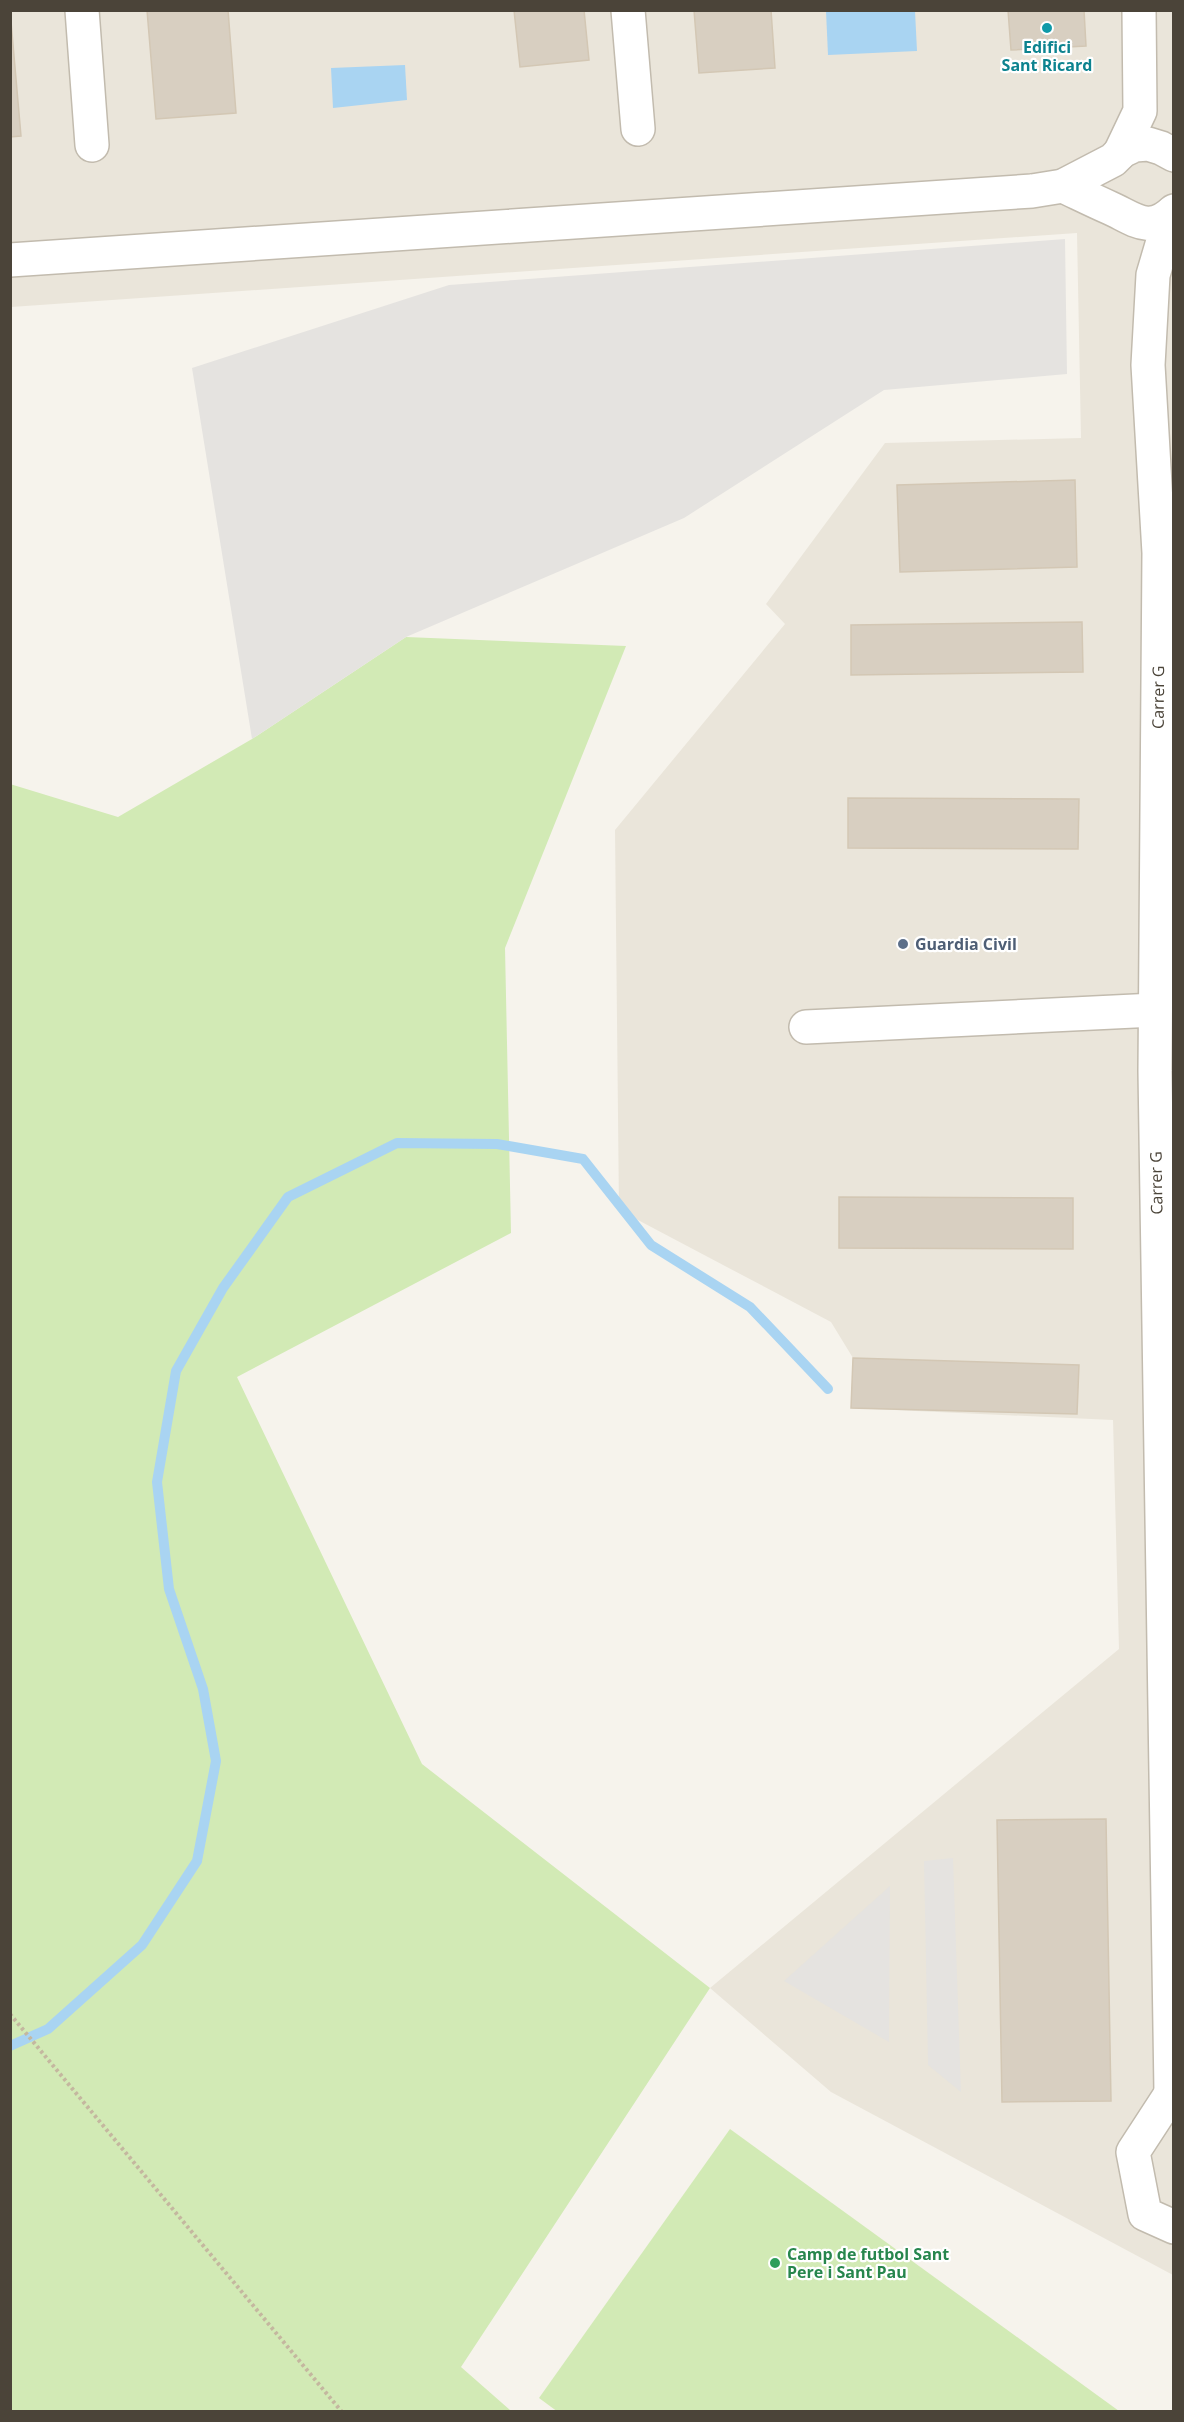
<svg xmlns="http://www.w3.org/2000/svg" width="1184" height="2422" viewBox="0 0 1184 2422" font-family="'Open Sans',sans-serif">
  <rect width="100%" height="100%" fill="#f6f3ec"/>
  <!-- residential -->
  <path fill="#eae5da" d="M11,11H1173V2275L831,2092L710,1988L1119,1649L1113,1420L851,1408L853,1358L831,1322L619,1210L615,830L785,624L766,604L885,443L1081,438L1077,233L11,307Z"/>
  <!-- green -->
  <g fill="#d2eab5">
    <path d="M406,637L626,646L505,948L511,1233L237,1377L422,1764L710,1988L461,2367L511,2411H11L10,784L118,817L252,739Z"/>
    <path d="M730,2129L1119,2411L558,2412L539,2398Z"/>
  </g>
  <!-- parking -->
  <g fill="#e5e3e0">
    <path d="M1065,239L1067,374L884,390L684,518L406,637L252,739L192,368L449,285Z"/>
    <path d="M953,1858L961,2092L928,2065L924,1861Z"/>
    <path d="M890,1886L889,2042L784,1981Z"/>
  </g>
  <!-- water -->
  <g fill="#a9d4f2">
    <path d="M826,11H915L917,51L828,55Z"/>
    <path d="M405,65L407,100L333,108L331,68Z"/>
  </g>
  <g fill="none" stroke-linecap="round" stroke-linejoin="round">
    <!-- stream -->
    <path stroke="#a9d4f2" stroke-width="10" d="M10,2046L48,2029L142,1945L197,1861L216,1761L203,1689L169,1589L157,1482L176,1371L223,1288L288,1197L397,1143L497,1144L583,1159L651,1245L750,1307L828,1389"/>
  </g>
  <!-- building -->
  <g fill="#d8cfc1" stroke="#d3c7b4" stroke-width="1.5">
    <path d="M10,10L21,136L10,137Z"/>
    <path d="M147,10H228L236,113L156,119Z"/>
    <path d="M514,10H584L589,60L520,67Z"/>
    <path d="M694,10H771L775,68L699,73Z"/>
    <path d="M1008,10H1084L1086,46L1011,50Z"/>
    <path d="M1075,480L1077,567L900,572L897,485Z"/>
    <path d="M1082,622L1083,672L851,675V625Z"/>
    <path d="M848,798L1079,799L1078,849L848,848Z"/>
    <path d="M839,1197L1073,1198V1249L839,1248Z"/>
    <path d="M853,1358L1079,1365L1077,1414L851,1408Z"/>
    <path d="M1106,1819L1111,2101L1002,2102L997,1820Z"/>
  </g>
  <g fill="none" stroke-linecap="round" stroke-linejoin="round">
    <defs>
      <g id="minor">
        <path d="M82,10L92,145"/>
        <path d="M628,10L638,129"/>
        <path d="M1120,153L1140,111L1139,10"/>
        <path d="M1063,186C1078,193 1094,201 1110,208C1133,218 1149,235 1174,211"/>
        <path d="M10,260L1032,191L1063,186L1113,160L1122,151L1135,145L1148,144L1161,148L1174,155"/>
        <path d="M806,1027L1155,1010"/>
        <path d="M1174,2089L1133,2152L1145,2214L1174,2227"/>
        <path id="s1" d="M1171,2092L1155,1071L1159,553L1148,365L1153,275L1171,214"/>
      </g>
    </defs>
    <!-- minor casing -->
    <use href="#minor" stroke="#c2bbae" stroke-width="36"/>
    <!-- path -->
    <path stroke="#c4b79f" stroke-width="4" stroke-dasharray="3 3" stroke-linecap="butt" d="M10,2014L342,2412"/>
    <!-- minor -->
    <use href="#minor" stroke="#fff" stroke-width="33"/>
  </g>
  <!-- markers -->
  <circle fill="#0f9aa8" stroke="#fff" stroke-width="2" cx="1047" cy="28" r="6"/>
  <circle fill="#5c6f8a" stroke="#fff" stroke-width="2" cx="903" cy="944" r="6"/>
  <circle fill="#2e9e5b" stroke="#fff" stroke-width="2" cx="775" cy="2263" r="6"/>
  <g text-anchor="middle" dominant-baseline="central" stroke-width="4.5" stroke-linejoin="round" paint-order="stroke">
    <!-- culture labels -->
    <g font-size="16" font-weight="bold" fill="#0d838f" stroke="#fff">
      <text x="1047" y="47">Edifici<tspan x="1047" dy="18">Sant Ricard</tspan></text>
    </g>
    <!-- street labels -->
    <g font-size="16" fill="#4b4439" stroke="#fff">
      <text stroke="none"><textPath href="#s1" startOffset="1395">Carrer G</textPath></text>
      <text transform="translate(1156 1183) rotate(-91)">Carrer G</text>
    </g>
    <!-- service labels -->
    <g font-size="16" font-weight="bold" fill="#4e5e75" stroke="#fff" text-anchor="start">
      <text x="915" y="944">Guardia Civil</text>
    </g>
    <!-- leisure labels -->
    <g font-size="16" font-weight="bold" fill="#27864d" stroke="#fff" text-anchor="start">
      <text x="787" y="2254">Camp de futbol Sant<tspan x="787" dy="18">Pere i Sant Pau</tspan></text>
    </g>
  </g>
  <!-- border -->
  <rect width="1184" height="2422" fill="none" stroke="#4b4439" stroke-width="24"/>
</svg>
